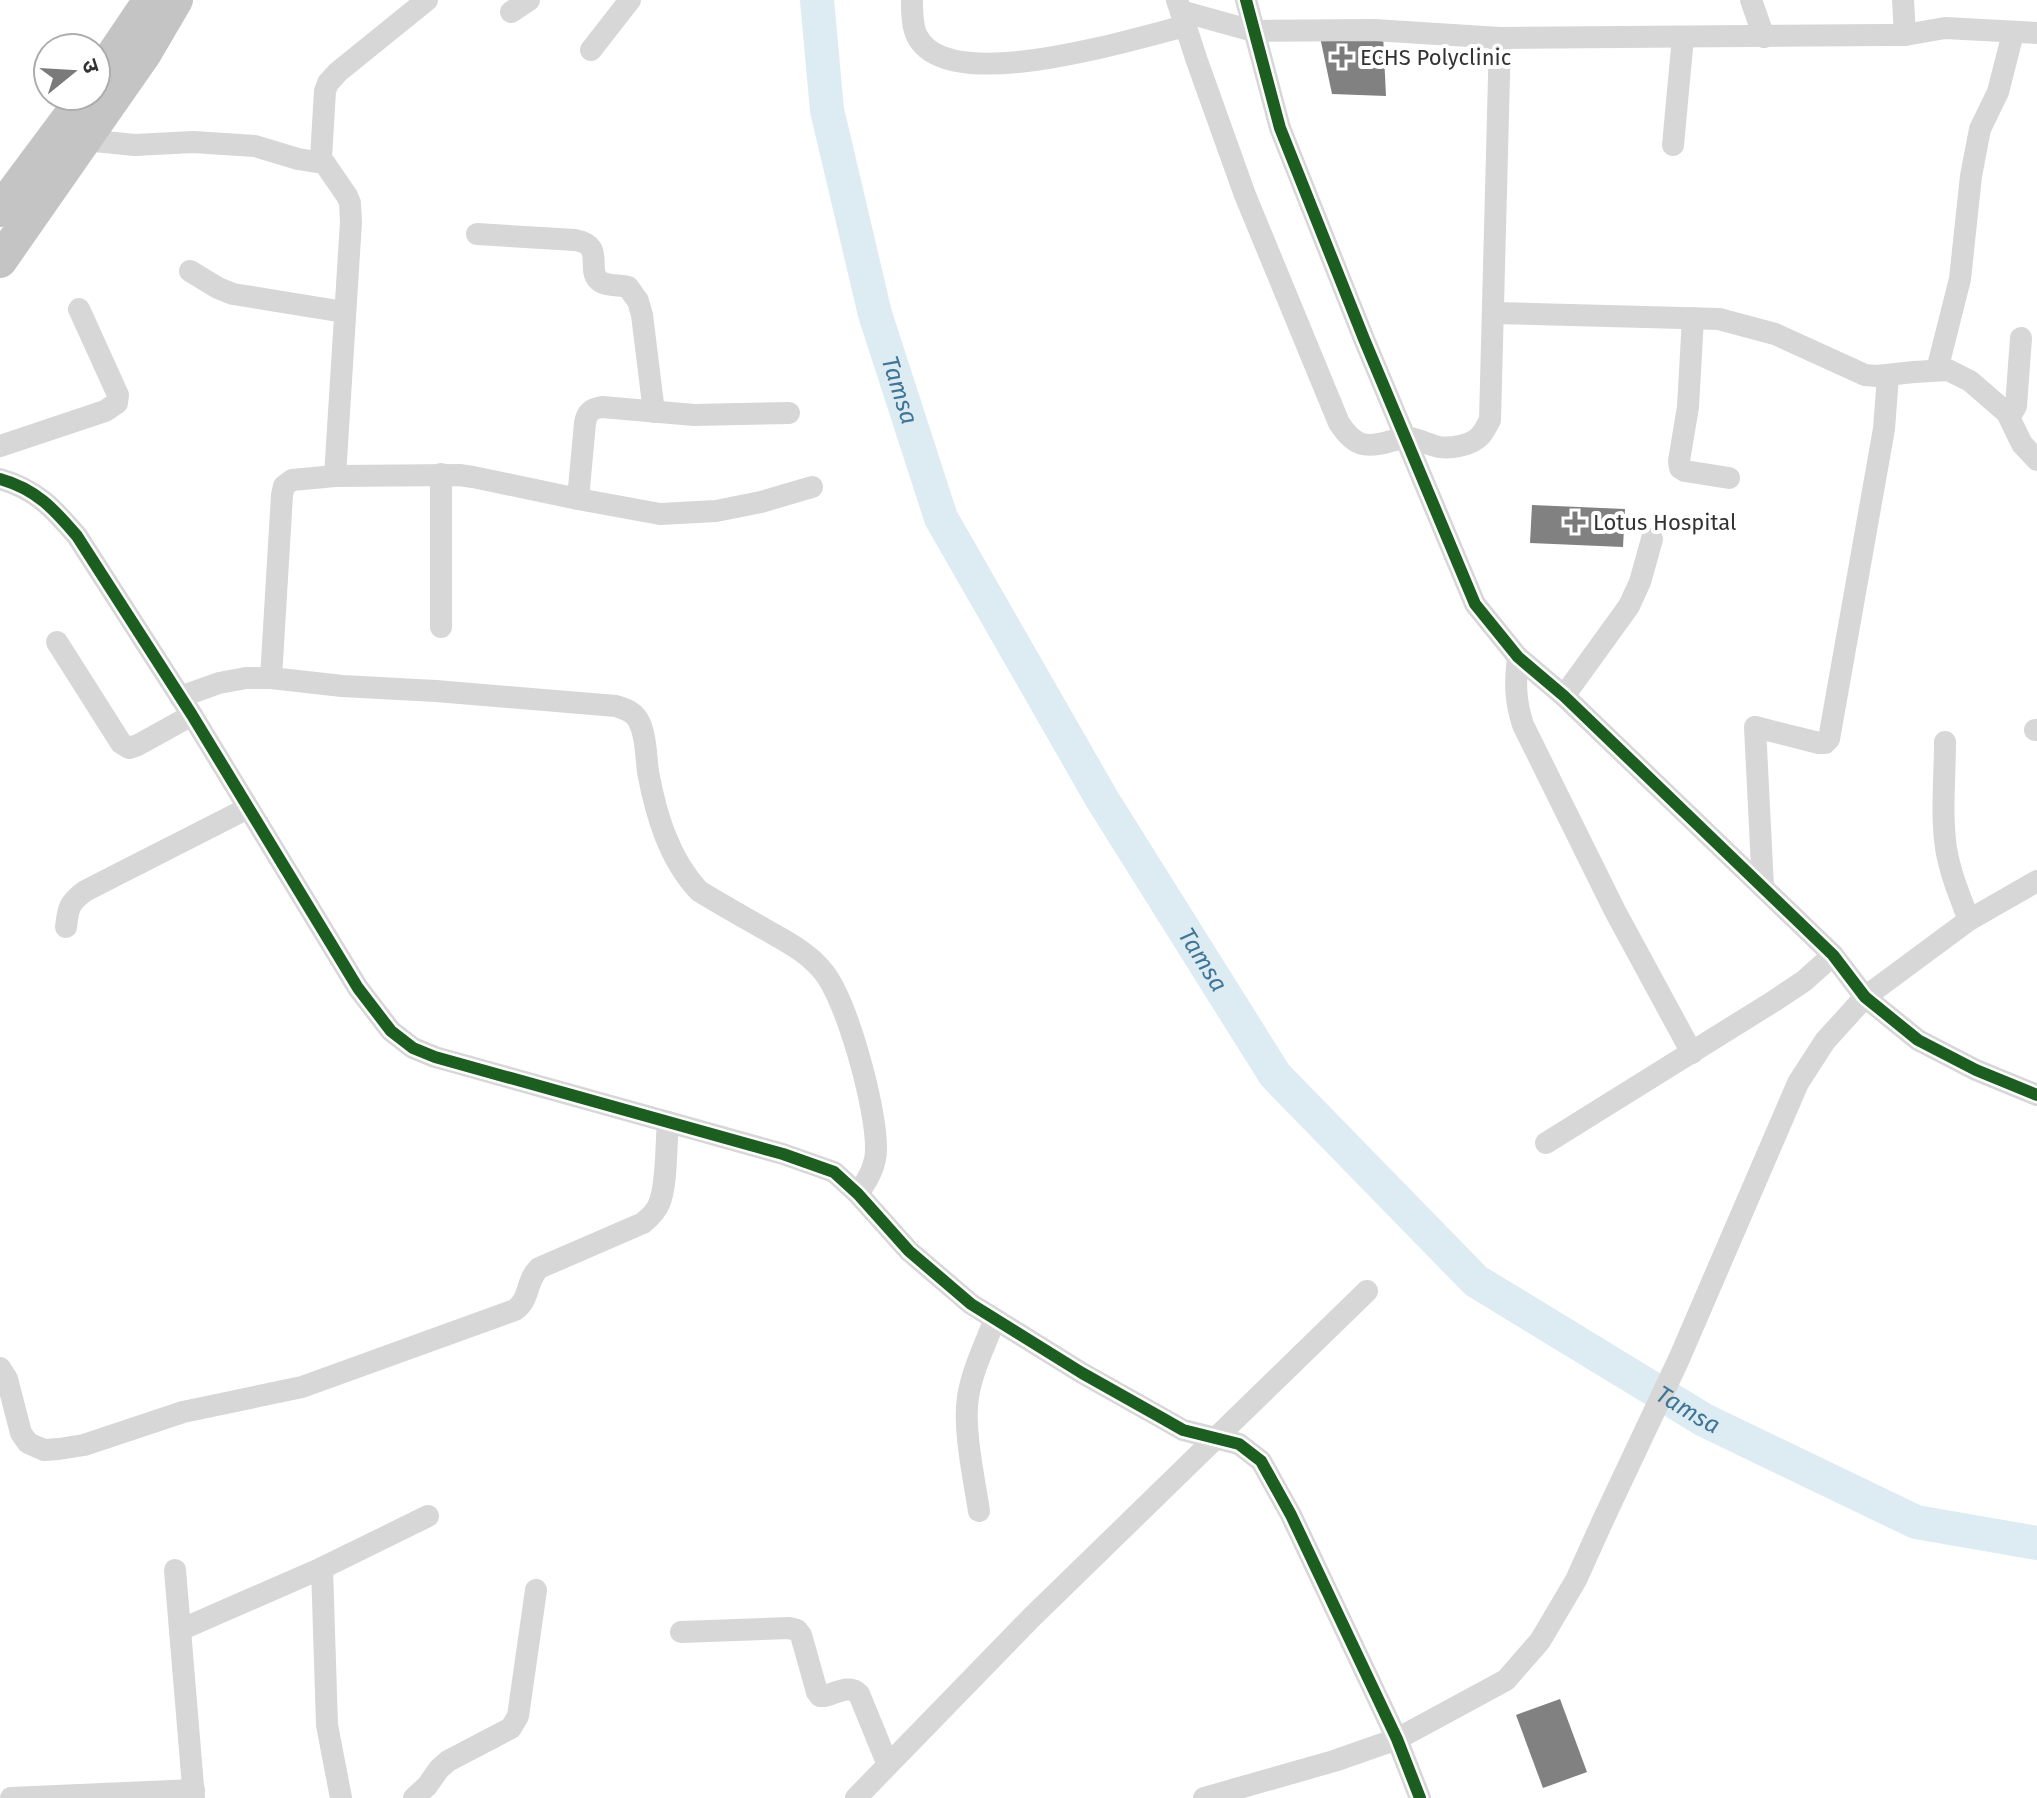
<svg xmlns="http://www.w3.org/2000/svg" width="2037" height="1798" viewBox="0 0 2037 1798" font-family="'Fira Sans','Noto Sans Devanagari',sans-serif">
  <rect width="100%" height="100%" fill="#fff"/>
  <g fill="none" stroke-linecap="round" stroke-linejoin="round">
    <!-- river -->
    <path stroke="#ddebf3" stroke-width="34" id="s1" d="M817,0L827,110L875,314L941,518L1102,799L1275,1075L1476,1281L1704,1420L1916,1522L2037,1543"/>
  </g>
  <!-- building -->
  <g fill="#818181">
    <path d="M1383,34L1386,96L1332,94L1320,37Z"/>
    <path d="M1532,505L1625,509L1623,547L1530,543Z"/>
    <path d="M1560,1699L1587,1772L1543,1788L1516,1715Z"/>
  </g>
  <g fill="none" stroke-linecap="round" stroke-linejoin="round">
    <!-- minor -->
    <g stroke="#d7d7d7" stroke-width="22">
      <path d="M912,0C912,11 912,26 917,36C948,98 1134,38 1186,26"/>
      <path d="M1177,0L1197,61L1245,195L1339,423C1354,446 1365,449 1391,441C1397,440 1403,437 1409,438C1419,439 1429,445 1439,447C1451,449 1472,445 1480,436C1484,432 1487,425 1490,420L1500,38"/>
      <path d="M1246,0L1280,128L1364,339L1475,604L1518,657L1564,696L1833,955L1865,997L1918,1040L1976,1070L2037,1095"/>
      <path d="M1751,0L1764,37"/>
      <path d="M1903,0L1905,35"/>
      <path d="M1181,11L1253,31L1374,30L1500,38L1886,35H1905L1945,28L2037,33"/>
      <path d="M511,12L529,0"/>
      <path d="M591,50L630,0"/>
      <path d="M84,140L135,145L193,142L255,146L298,159L323,163"/>
      <path d="M1673,145L1683,37"/>
      <path d="M477,234L575,240C607,245 584,272 601,282C608,286 620,285 628,287L638,301L642,315L654,412"/>
      <path d="M190,271L218,288L233,294L344,312"/>
      <path d="M1494,313L1719,319L1775,334L1865,375L1877,376L1914,372L1948,370L1970,381L2007,413L2013,411L2016,406L2021,338"/>
      <path d="M1693,318L1688,407L1679,461L1680,468L1685,471L1729,478"/>
      <path d="M1937,370L1960,279L1971,176L1980,129L1998,92L2013,33"/>
      <path d="M2007,413L2022,444L2037,460"/>
      <path d="M0,446L105,411L117,403L118,395L79,309"/>
      <path d="M441,474V627"/>
      <path d="M335,476L351,222L350,203L347,196L321,158L325,91L328,83L338,72L427,0"/>
      <path d="M0,479C36,489 54,509 77,536L192,715L358,988L391,1031L413,1048L435,1057L783,1154L834,1172L858,1194L909,1251L971,1304L1082,1373L1162,1418L1183,1430L1239,1444L1261,1461L1291,1515L1397,1739L1420,1798"/>
      <path d="M578,499L585,423C587,412 591,409 602,407L694,415L789,413"/>
      <path d="M57,642L121,743L129,748L138,745L192,715"/>
      <path d="M1518,657C1515,683 1515,700 1523,725L1615,911L1692,1053"/>
      <path d="M271,678L282,495L284,486L292,480L335,476L459,475L473,477L578,499L660,514L716,511L761,502L812,487"/>
      <path d="M1564,696L1629,606L1640,582L1652,539"/>
      <path d="M180,697L219,683L246,678H271L342,686L436,691L616,706C624,709 631,710 637,718C646,732 646,756 648,772C656,815 669,859 699,891C722,905 745,918 768,931C787,942 807,952 822,970C847,998 877,1111 876,1149C876,1167 867,1180 858,1194"/>
      <path d="M2035,730H2037"/>
      <path d="M1945,742C1945,777 1941,814 1946,848C1950,873 1960,897 1969,920"/>
      <path d="M1763,887L1755,727L1819,743H1825L1829,739L1884,429L1888,376"/>
      <path d="M66,927C68,908 69,903 85,891L248,808"/>
      <path d="M1546,1143L1774,1001L1804,981L1833,955"/>
      <path d="M0,1368L7,1379L21,1433L28,1443L44,1450L59,1449L84,1445L183,1412L302,1387L515,1310C531,1298 525,1282 539,1268L643,1223C649,1218 656,1212 659,1204C667,1187 666,1143 668,1122"/>
      <path d="M979,1511C974,1478 963,1429 968,1397C972,1371 985,1345 995,1319"/>
      <path d="M322,1568L428,1516"/>
      <path d="M175,1570L194,1798"/>
      <path d="M180,1630L322,1568L327,1725L341,1798"/>
      <path d="M681,1632L789,1628L797,1630L801,1635L817,1692L820,1696H825C836,1693 850,1684 859,1694L888,1765"/>
      <path d="M11,1798L194,1790"/>
      <path d="M414,1798L427,1786L439,1769L448,1761L511,1728L518,1716L536,1590"/>
      <path d="M856,1798L1032,1617L1367,1291"/>
      <path d="M1204,1798L1334,1761L1397,1739L1506,1680L1540,1641L1576,1580L1604,1518L1679,1359L1798,1083L1825,1041L1865,997L1969,920L2037,881"/>
    </g>
    <!-- highway -->
    <g stroke="#c4c4c4" stroke-width="34">
      <path d="M96,80L150,0"/>
      <path d="M0,210L85,96"/>
      <path d="M0,261L145,53L176,0"/>
    </g>
    <defs>
      <g id="cycleway">
        <path d="M1246,0L1280,128L1364,339L1475,604L1518,657L1564,696L1833,955L1865,997L1918,1040L1976,1070L2037,1095"/>
        <path d="M0,479C36,489 54,509 77,536L192,715L358,988L391,1031L413,1048L435,1057L783,1154L834,1172L858,1194L909,1251L971,1304L1082,1373L1162,1418L1183,1430L1239,1444L1261,1461L1291,1515L1397,1739L1420,1798"/>
      </g>
    </defs>
    <!-- cycleway casing -->
    <use href="#cycleway" stroke="#fff" stroke-width="17"/>
    <!-- cycleway -->
    <use href="#cycleway" stroke="#1b5e20" stroke-width="12"/>
  </g>
  <!-- markers -->
  <g fill="#7a7a7a" stroke="#fff" stroke-width="3">
    <path d="M1338 45h8v8h8v8h-8v8h-8v-8h-8v-8h8z"/>
    <path d="M1571 510h8v8h8v8h-8v8h-8v-8h-8v-8h8z"/>
  </g>
  <g text-anchor="middle" dominant-baseline="central" stroke-width="8" stroke-linejoin="round" paint-order="stroke">
    <!-- poi labels -->
    <g font-size="22" fill="#333" stroke="#fff" text-anchor="start">
      <text x="1360" y="57">ECHS Polyclinic</text>
      <text x="1593" y="522">Lotus Hospital</text>
    </g>
    <!-- water labels -->
    <g font-size="24" font-style="italic" fill="#3f7597" stroke="#fff">
      <text stroke="none"><textPath href="#s1" startOffset="400">Tamsa</textPath></text>
      <text stroke="none"><textPath href="#s1" startOffset="1048">Tamsa</textPath></text>
      <text stroke="none"><textPath href="#s1" startOffset="1720">Tamsa</textPath></text>
    </g>
  </g>
  <!-- north arrow -->
  <g transform="translate(72 72) rotate(72)"><circle r="38" fill="#ffffff" stroke="#adadad" stroke-width="2"/>
  <path d="M0-6L14 30L0 20L-14 30Z" fill="#7a7a7a"/>
  <text y="-12" font-size="22" font-weight="bold" text-anchor="middle" fill="#333333">उ</text>
  </g>
</svg>
